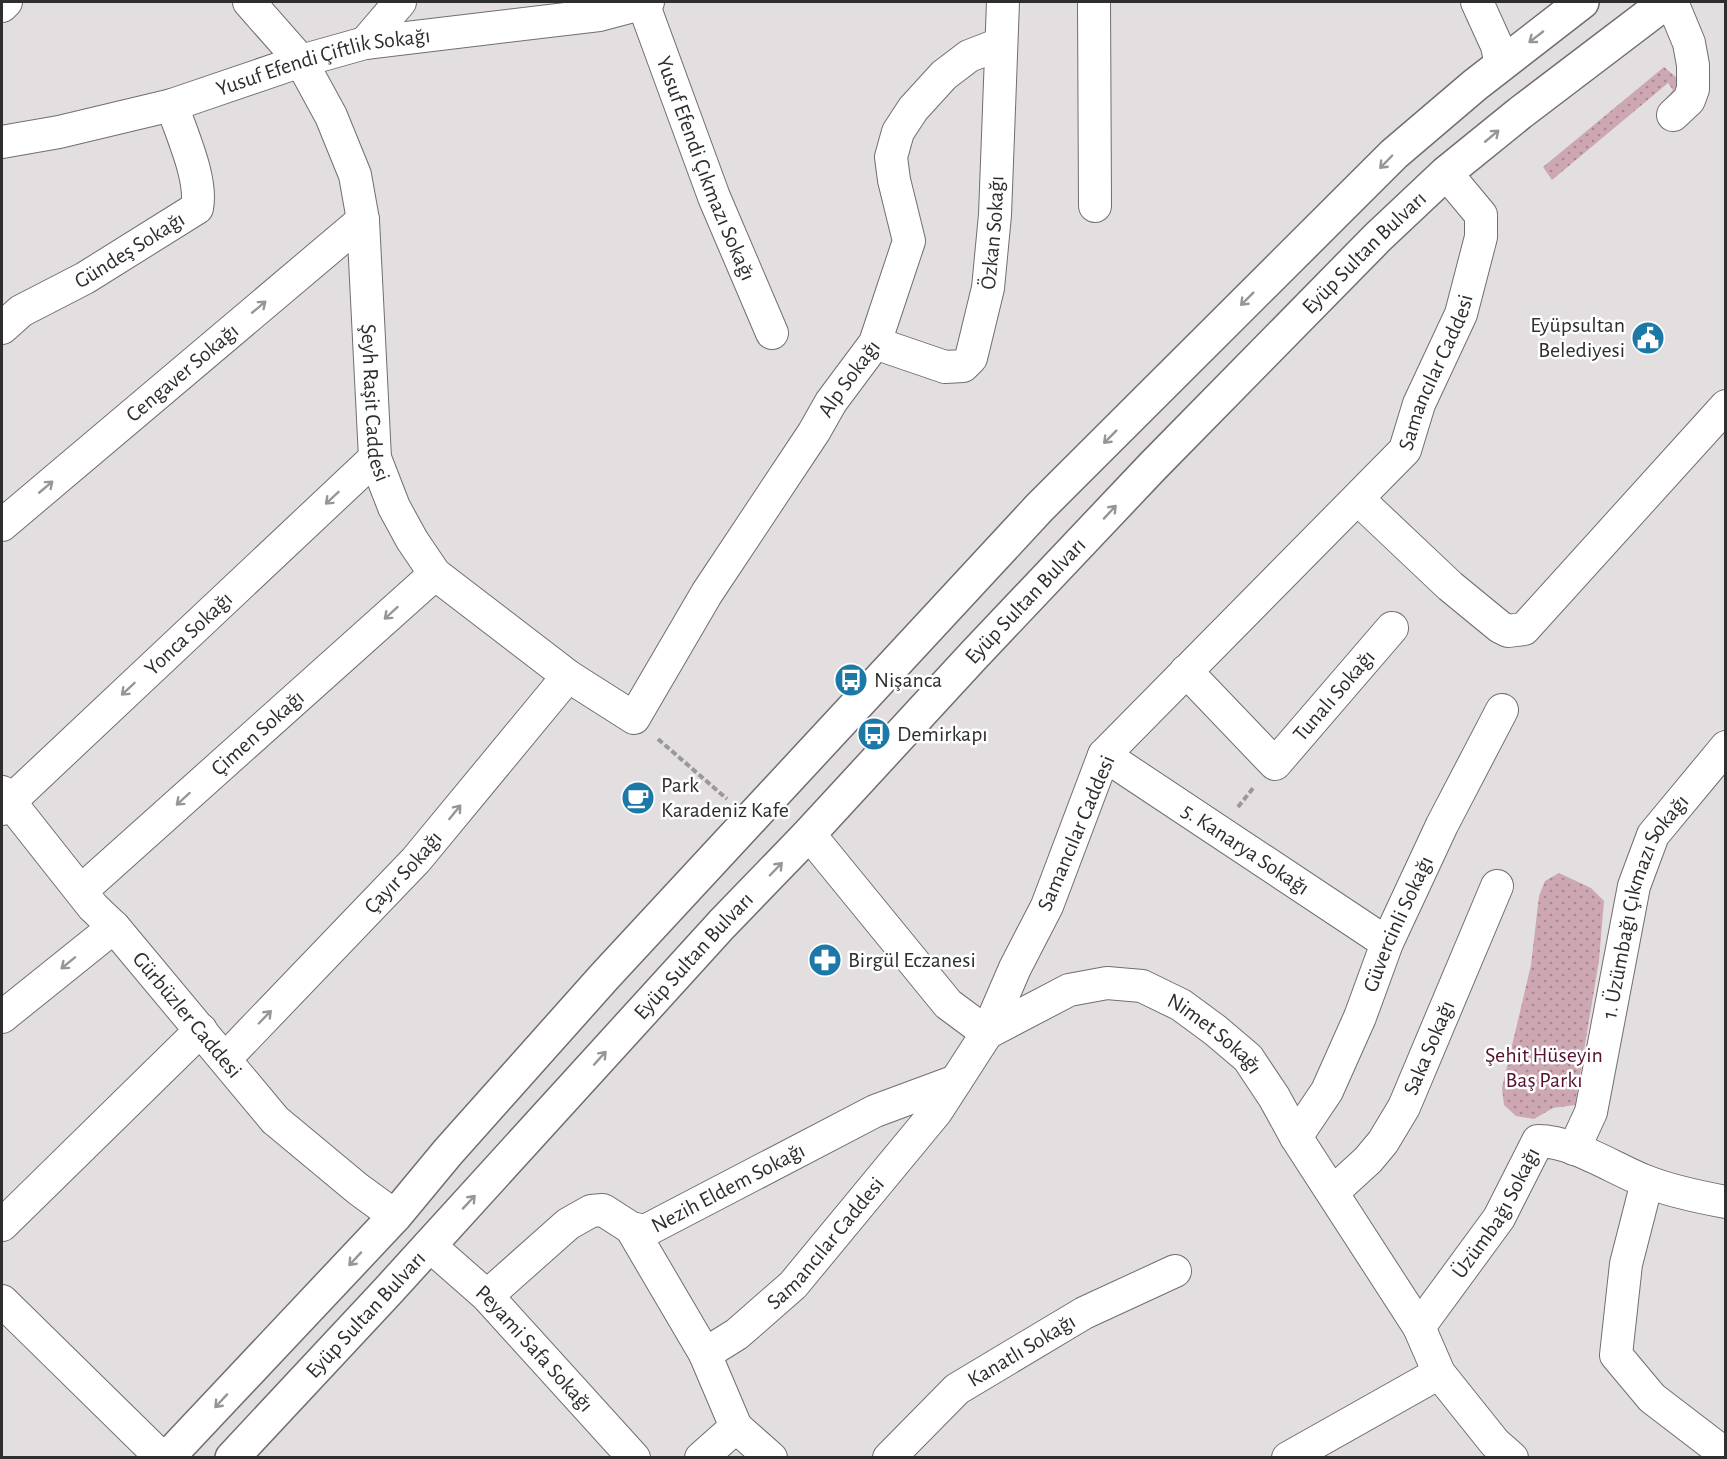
<svg xmlns="http://www.w3.org/2000/svg" width="1727" height="1459" viewBox="0 0 1727 1459" font-family="'Alegreya Sans',sans-serif">
  <defs>
    <pattern id="grass-dots" width="8" height="8" patternUnits="userSpaceOnUse" patternTransform="scale(1.5)"><rect width="8" height="8" fill="#cda7b2"/><path d="M2 2h.1M6 6h.1" fill="none" stroke="#a78891" stroke-width="1.8" stroke-linecap="round"/></pattern>
  </defs>
  <rect width="100%" height="100%" fill="#e3dee0"/>
  <!-- grass -->
  <g fill="url(#grass-dots)">
    <path d="M1664,67L1683,83L1665,111L1658,108L1673,90L1668,83L1552,180L1543,167Z"/>
    <path d="M1559,873L1591,888L1604,901L1599,960L1575,1105L1553,1108L1534,1119L1516,1116L1504,1105L1502,1088L1531,965L1539,896L1545,881Z"/>
  </g>
  <g fill="none" stroke-linecap="round" stroke-linejoin="round">
    <defs>
      <g id="minor">
        <path id="s1" d="M249,2L301,61L331,116L355,175L363,220L375,458L394,507L412,540L435,574L568,676L634,718L707,593L814,432L831,402L875,343L909,241L894,180L891,157L898,132L913,109L944,75L969,56L1000,44"/>
        <path d="M1094,2L1095,206"/>
        <path d="M1477,2L1497,46L1501,65"/>
        <path d="M1672,2L1689,43L1693,65V89L1689,100L1673,115"/>
        <path id="s2" d="M643,3L714,197L772,333"/>
        <path d="M2,6L6,2"/>
        <path d="M365,43L400,2"/>
        <path id="s3" d="M2,142L59,132L172,105L301,61L365,43L599,15L648,2"/>
        <path id="s4" d="M2,328L21,311L85,278L197,208C203,179 181,133 172,105"/>
        <path id="s5" d="M875,343L945,367L963,366L971,358L988,288L995,215L1003,2"/>
        <path d="M1358,499L1450,586L1500,627L1508,631L1524,629L1726,406"/>
        <path id="s6" d="M2,525L363,220"/>
        <path id="s7" d="M1186,671L1275,764L1392,628"/>
        <path id="s8" d="M1104,755L1387,943"/>
        <path id="s9" d="M2,792L93,907L114,927L275,1120L358,1189L395,1216"/>
        <path id="s10" d="M2,809L375,458"/>
        <path id="s11" d="M809,834L948,1004L987,1033L1069,990L1107,983L1142,986L1181,1005L1215,1030L1248,1058L1274,1097L1296,1137L1419,1327L1439,1373L1495,1443L1512,1458"/>
        <path id="s12" d="M81,891L435,574"/>
        <path d="M2,1017L114,927"/>
        <path id="s13" d="M225,1059L416,860L568,676"/>
        <path id="s14" d="M1296,1137L1327,1091L1360,1017L1387,943L1442,825L1502,710"/>
        <path id="s15" d="M1574,1149L1591,1112L1634,886L1653,835L1726,747"/>
        <path d="M1647,1182L1626,1264L1616,1355L1652,1398L1716,1447L1726,1451"/>
        <path id="s16" d="M1333,1192L1368,1160L1383,1142L1404,1107L1497,886"/>
        <path d="M2,1225L201,1030"/>
        <path d="M631,1228L705,1354"/>
        <path id="s17" d="M429,1245L487,1296L634,1458"/>
        <path id="s18" d="M487,1296L568,1224L591,1211L603,1210L631,1228L645,1231L875,1111L956,1081"/>
        <path d="M2,1301L162,1458"/>
        <path id="s19" d="M1419,1327L1499,1218L1538,1141C1573,1141 1612,1168 1645,1181C1670,1191 1699,1197 1726,1202"/>
        <path d="M736,1427L771,1458"/>
        <path id="s20" d="M701,1458L736,1427L705,1354L737,1334L793,1285L936,1112L987,1033L1015,968L1047,906L1104,755L1405,450L1419,404L1461,314L1481,237V215L1446,173"/>
        <path id="s21" d="M889,1458L957,1389L1084,1313L1175,1271"/>
        <path d="M1288,1458L1439,1373"/>
      </g>
      <g id="major">
        <path d="M167,1458L395,1216L448,1152L605,976L1040,507L1394,154L1475,85L1582,2"/>
        <path id="s22" d="M232,1458L387,1292L722,924L809,834L974,655L1153,466L1378,237L1446,173L1520,113L1666,2"/>
      </g>
    </defs>
    <!-- minor casing -->
    <use href="#minor" stroke="#716e6e" stroke-width="34"/>
    <!-- major casing -->
    <use href="#major" stroke="#716e6e" stroke-width="36"/>
    <!-- path -->
    <g stroke="#9b9899" stroke-width="4" stroke-dasharray="6 3" stroke-linecap="butt">
      <path d="M658,739L727,799"/>
      <path d="M1238,807L1254,787"/>
    </g>
    <!-- minor -->
    <use href="#minor" stroke="#fff" stroke-width="32"/>
    <!-- major -->
    <use href="#major" stroke="#fff" stroke-width="33"/>
  </g>
  <!-- one-way arrows -->
  <defs><path id="oneway-shaft" d="M-6 0H5M1.5-3L5.5 0L1.5 3" fill="none" stroke-width="1.6" stroke-linecap="round" stroke-linejoin="round" transform="scale(1.5)"/></defs>
  <g stroke="#979696">
    <use href="#oneway-shaft" transform="translate(1536 37) rotate(142)"/>
    <use href="#oneway-shaft" transform="translate(1492 136) rotate(-40)"/>
    <use href="#oneway-shaft" transform="translate(1386 162) rotate(134)"/>
    <use href="#oneway-shaft" transform="translate(1247 299) rotate(135)"/>
    <use href="#oneway-shaft" transform="translate(259 307) rotate(-40)"/>
    <use href="#oneway-shaft" transform="translate(1110 437) rotate(135)"/>
    <use href="#oneway-shaft" transform="translate(46 487) rotate(-40)"/>
    <use href="#oneway-shaft" transform="translate(332 498) rotate(137)"/>
    <use href="#oneway-shaft" transform="translate(1110 512) rotate(-47)"/>
    <use href="#oneway-shaft" transform="translate(391 613) rotate(138)"/>
    <use href="#oneway-shaft" transform="translate(128 689) rotate(137)"/>
    <use href="#oneway-shaft" transform="translate(183 799) rotate(138)"/>
    <use href="#oneway-shaft" transform="translate(455 812) rotate(-51)"/>
    <use href="#oneway-shaft" transform="translate(776 869) rotate(-46)"/>
    <use href="#oneway-shaft" transform="translate(68 963) rotate(141)"/>
    <use href="#oneway-shaft" transform="translate(265 1017) rotate(-46)"/>
    <use href="#oneway-shaft" transform="translate(600 1058) rotate(-48)"/>
    <use href="#oneway-shaft" transform="translate(469 1202) rotate(-47)"/>
    <use href="#oneway-shaft" transform="translate(355 1259) rotate(133)"/>
    <use href="#oneway-shaft" transform="translate(221 1401) rotate(133)"/>
  </g>
  <!-- icons -->
  <defs>
    <symbol id="civic-disc" viewBox="-11 -11 22 22"><circle r="9.5" fill="#1c79a7" stroke="#fff"/><path d="M-.6-6.5H3V-4.5H.6V-3L4-1V1h2V6H-6V1h2V-1L-.6-3ZM-1.2 2.5V6h2.4V2.5Z" fill="#fff"/></symbol>
    <symbol id="bus-disc" viewBox="-11 -11 22 22"><circle r="9.5" fill="#1c79a7" stroke="#fff"/><path d="M-5-6H5V4H4V6H2V4H-2V6H-4V4H-5ZM-3.5-4V0h7V-4ZM-3.5 1.2v1.5H-2V1.2ZM2 1.2v1.5H3.5V1.2Z" fill="#fff"/></symbol>
    <symbol id="cafe-disc" viewBox="-11 -11 22 22"><circle r="9.5" fill="#1c79a7" stroke="#fff"/><path d="M-5.5-4.5H6V0H3Q3 3.5 0 3.5H-2.5Q-5.5 3.5-5.5 0ZM3-3.2v2h1.7v-2ZM-6 4.5H4V6H-6Z" fill="#fff"/></symbol>
    <symbol id="pharmacy-disc" viewBox="-11 -11 22 22"><circle r="9.5" fill="#1c79a7" stroke="#fff"/><path d="M-2-6h4v4h4v4h-4v4h-4v-4h-4v-4h4Z" fill="#fff"/></symbol>
  </defs>
  <g fill-rule="evenodd">
    <use href="#civic-disc" x="1629" y="319" width="38" height="38"/>
    <use href="#bus-disc" x="832" y="661" width="38" height="38"/>
    <use href="#bus-disc" x="855" y="715" width="38" height="38"/>
    <use href="#cafe-disc" x="619" y="779" width="38" height="38"/>
    <use href="#pharmacy-disc" x="806" y="941" width="38" height="38"/>
  </g>
  <g text-anchor="middle" dominant-baseline="central" stroke-width="5" stroke-linejoin="round" paint-order="stroke">
    <!-- street labels -->
    <g font-size="22" fill="#2f2e2e" stroke="#fff">
      <text stroke="none"><textPath href="#s3" startOffset="332">Yusuf Efendi Çiftlik Sokağı</textPath></text>
      <text stroke="none"><textPath href="#s2" startOffset="177">Yusuf Efendi Çıkmazı Sokağı</textPath></text>
      <text stroke="none"><textPath href="#s5" startOffset="231">Özkan Sokağı</textPath></text>
      <text stroke="none"><textPath href="#s4" startOffset="150">Gündeş Sokağı</textPath></text>
      <text stroke="none"><textPath href="#s22" startOffset="1654">Eyüp Sultan Bulvarı</textPath></text>
      <text stroke="none"><textPath href="#s20" startOffset="1371">Samancılar Caddesi</textPath></text>
      <text stroke="none"><textPath href="#s6" startOffset="236">Cengaver Sokağı</textPath></text>
      <text stroke="none"><textPath href="#s1" startOffset="1268">Alp Sokağı</textPath></text>
      <text stroke="none"><textPath href="#s1" startOffset="434">Şeyh Raşit Caddesi</textPath></text>
      <text stroke="none"><textPath href="#s22" startOffset="1168">Eyüp Sultan Bulvarı</textPath></text>
      <text stroke="none"><textPath href="#s10" startOffset="256">Yonca Sokağı</textPath></text>
      <text stroke="none"><textPath href="#s7" startOffset="219">Tunalı Sokağı</textPath></text>
      <text stroke="none"><textPath href="#s12" startOffset="237">Çimen Sokağı</textPath></text>
      <text transform="translate(1076 833) rotate(-67)">Samancılar Caddesi</text>
      <text stroke="none"><textPath href="#s8" startOffset="170">5. Kanarya Sokağı</textPath></text>
      <text stroke="none"><textPath href="#s13" startOffset="258">Çayır Sokağı</textPath></text>
      <text stroke="none"><textPath href="#s15" startOffset="255">1. Üzümbağı Çıkmazı Sokağı</textPath></text>
      <text stroke="none"><textPath href="#s14" startOffset="237">Güvercinli Sokağı</textPath></text>
      <text stroke="none"><textPath href="#s22" startOffset="682">Eyüp Sultan Bulvarı</textPath></text>
      <text stroke="none"><textPath href="#s9" startOffset="290">Gürbüzler Caddesi</textPath></text>
      <text stroke="none"><textPath href="#s11" startOffset="522">Nimet Sokağı</textPath></text>
      <text stroke="none"><textPath href="#s16" startOffset="176">Saka Sokağı</textPath></text>
      <text stroke="none"><textPath href="#s18" startOffset="288">Nezih Eldem Sokağı</textPath></text>
      <text stroke="none"><textPath href="#s19" startOffset="138">Üzümbağı Sokağı</textPath></text>
      <text stroke="none"><textPath href="#s20" startOffset="291">Samancılar Caddesi</textPath></text>
      <text stroke="none"><textPath href="#s22" startOffset="196">Eyüp Sultan Bulvarı</textPath></text>
      <text stroke="none"><textPath href="#s17" startOffset="148">Peyami Safa Sokağı</textPath></text>
      <text stroke="none"><textPath href="#s21" startOffset="172">Kanatlı Sokağı</textPath></text>
    </g>
    <!-- poi labels -->
    <g font-size="22" fill="#2f2e2e" stroke="#fff" text-anchor="start">
      <text x="1625" y="325" text-anchor="end">Eyüpsultan<tspan x="1625" dy="25">Belediyesi</tspan></text>
      <text x="874" y="680">Nişanca</text>
      <text x="897" y="734">Demirkapı</text>
      <text x="661" y="785">Park<tspan x="661" dy="25">Karadeniz Kafe</tspan></text>
      <text x="848" y="960">Birgül Eczanesi</text>
    </g>
    <!-- park labels -->
    <g font-size="22" fill="#571230" stroke="#fff">
      <text x="1544" y="1055">Şehit Hüseyin<tspan x="1544" dy="25">Baş Parkı</tspan></text>
    </g>
  </g>
  <!-- border -->
  <rect width="1727" height="1459" fill="none" stroke="#2f2e2e" stroke-width="6"/>
</svg>
